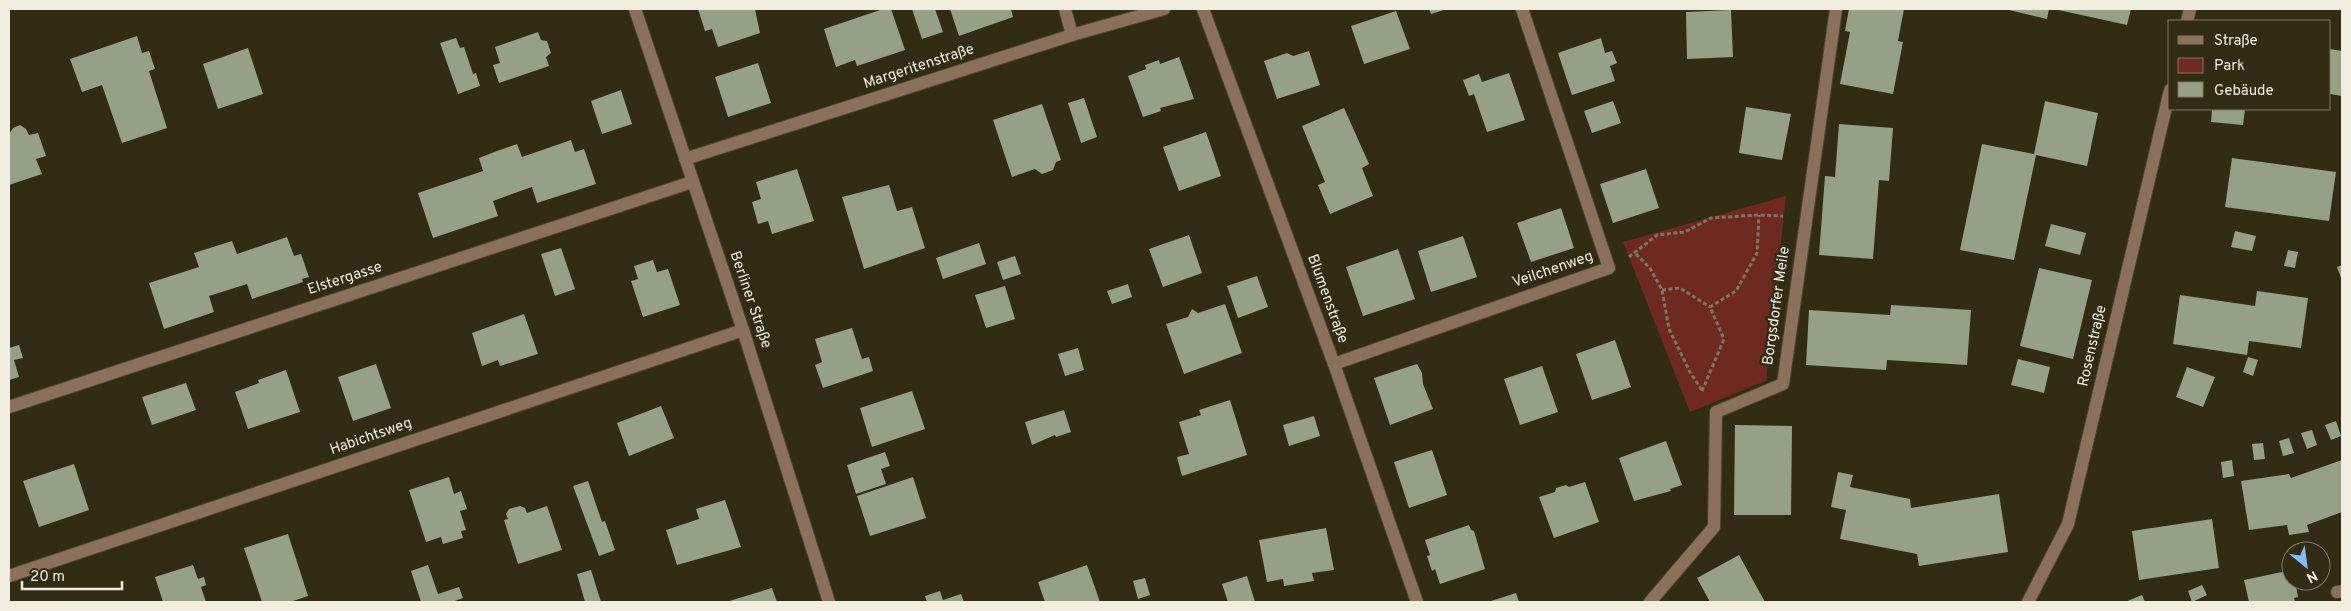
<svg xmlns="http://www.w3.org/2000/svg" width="2351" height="611" viewBox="0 0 2351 611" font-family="Overpass,sans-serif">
  <rect width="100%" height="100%" fill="#332c15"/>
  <!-- green -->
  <path fill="#6e2921" d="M1786,196L1766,381L1690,412L1623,242Z"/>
  <!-- building -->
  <g fill="#95a086">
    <path d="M698,9H755L760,33L718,47L712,29L705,31Z"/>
    <path d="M883,9H891L905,50L857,66L855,60L836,67L824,29Z"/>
    <path d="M912,9H935L943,32L922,39Z"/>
    <path d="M950,9H1011L1013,17L959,36Z"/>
    <path d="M1429,9H1447L1431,14Z"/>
    <path d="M1849,9H1904L1898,41L1903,42L1893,94L1840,84L1850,32L1845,31Z"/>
    <path d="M2005,9H2049L2047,19Z"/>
    <path d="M2054,9H2131L2127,25Z"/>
    <path d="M1731,10L1733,57L1687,59L1686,12Z"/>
    <path d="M1396,11L1410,49L1364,64L1351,26Z"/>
    <path d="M538,32L541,40L547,41L551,53L546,57L549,66L499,83L493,65L500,63L495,47Z"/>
    <path d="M137,36L142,53L149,51L155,69L149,71L167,128L122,143L102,85L82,92L70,59Z"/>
    <path d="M456,38L460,48L464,47L473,74L476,73L480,86L458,94L440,43Z"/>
    <path d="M1601,38L1605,53L1612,51L1617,63L1610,66L1615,81L1572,95L1558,53Z"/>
    <path d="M248,48L263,94L218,109L203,64Z"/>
    <path d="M2330,49L2342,51V96L2330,94Z"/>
    <path d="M1309,51L1320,85L1277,99L1264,61L1287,53L1293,56Z"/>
    <path d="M1179,57L1194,99L1160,108L1161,111L1143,117L1128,76L1146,69L1145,65L1159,60L1160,64Z"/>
    <path d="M758,63L771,103L728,117L715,77Z"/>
    <path d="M1509,73L1525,120L1487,132L1474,94L1469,96L1463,80L1479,74L1482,82Z"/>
    <path d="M621,90L632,124L602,134L591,101Z"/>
    <path d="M1084,98L1097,137L1081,143L1068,103Z"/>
    <path d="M1613,101L1621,123L1592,133L1584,111Z"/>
    <path d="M2045,101L2098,113L2087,166L2036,155L2014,260L1960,250L1982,144L2034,154Z"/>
    <path d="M1042,104L1061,160L1056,162L1053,170L1042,174L1035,169L1012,177L993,120Z"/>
    <path d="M1746,107L1791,114L1782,160L1739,153Z"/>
    <path d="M1344,108L1369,164L1362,168L1373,196L1330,214L1318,185L1325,182L1302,126Z"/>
    <path d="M2212,109H2245L2243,125L2211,122Z"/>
    <path d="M1839,124L1893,128L1889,181L1879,180L1873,259L1819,255L1825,176L1835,177Z"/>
    <path d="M20,125L26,129L29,135L38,133L46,156L36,159L42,174L9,185V134L13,128Z"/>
    <path d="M1206,132L1221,176L1179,191L1163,147Z"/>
    <path d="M571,140L575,152L584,149L596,184L537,203L532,187L512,194L493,201L498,216L433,238L418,193L483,171L479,158L497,151L517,144L522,157Z"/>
    <path d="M2232,158L2336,172L2329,221L2225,207Z"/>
    <path d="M797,169L814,221L772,234L768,221L758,224L752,202L761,199L756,182Z"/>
    <path d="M1646,169L1659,208L1613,223L1600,184Z"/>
    <path d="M889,185L897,211L912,207L925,248L864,269L842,197Z"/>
    <path d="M1561,208L1574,248L1531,262L1517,223Z"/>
    <path d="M2051,224L2086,233L2080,255L2045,246Z"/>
    <path d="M2235,231L2256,236L2252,251L2231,247Z"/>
    <path d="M1189,235L1202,273L1163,287L1149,249Z"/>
    <path d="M1463,236L1477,277L1431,292L1418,251Z"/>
    <path d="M287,237L294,256L301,254L309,277L302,279L303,282L252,299L247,284L209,296L214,312L164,329L149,283L199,267L194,253L232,241L237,254Z"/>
    <path d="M979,243L986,264L943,279L936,258Z"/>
    <path d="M561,248L575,289L555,296L541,254Z"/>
    <path d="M1398,249L1415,299L1363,316L1346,267Z"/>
    <path d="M2288,250L2298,252L2295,268L2284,266Z"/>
    <path d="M1015,256L1021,274L1003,280L997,262Z"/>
    <path d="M653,260L657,272L668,269L680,305L643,317L631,281L638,279L634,266Z"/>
    <path d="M2342,265V281L2337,267Z"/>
    <path d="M2039,268L2092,280L2073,359L2020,346Z"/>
    <path d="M1257,276L1268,307L1238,318L1227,286Z"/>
    <path d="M1128,284L1132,297L1112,304L1107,291Z"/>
    <path d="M1005,286L1015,319L986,328L975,295Z"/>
    <path d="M2257,291L2308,298L2301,348L2249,341L2247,355L2173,344L2180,295L2255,306Z"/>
    <path d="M1225,304L1242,353L1184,374L1166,324L1188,317L1192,309L1198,313Z"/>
    <path d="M1891,305L1971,310L1967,365L1887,360L1886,370L1806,365L1809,310L1890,315Z"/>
    <path d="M524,314L538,354L500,366L498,360L482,366L472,333Z"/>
    <path d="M852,328L862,359L869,357L873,371L823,388L815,365L822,362L815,339Z"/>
    <path d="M1615,340L1631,387L1592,400L1576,354Z"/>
    <path d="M19,345L23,358L14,360L19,377L9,380V348Z"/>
    <path d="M1078,348L1084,370L1065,376L1058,354Z"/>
    <path d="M2248,357L2258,360L2253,376L2243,372Z"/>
    <path d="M2018,359L2050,367L2044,393L2011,385Z"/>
    <path d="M376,364L391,408L353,421L338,377Z"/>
    <path d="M1417,364L1422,373L1423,384L1433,409L1390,425L1374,378Z"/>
    <path d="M1542,366L1558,412L1520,425L1504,379Z"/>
    <path d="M2187,367L2215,377L2203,407L2176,397Z"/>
    <path d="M286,370L300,412L248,429L235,392L259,383L258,380Z"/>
    <path d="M186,383L196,410L152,425L142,397Z"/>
    <path d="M912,391L925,429L872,447L860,408Z"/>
    <path d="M1230,400L1247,455L1182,476L1177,457L1189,454L1179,422L1201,415L1199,410Z"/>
    <path d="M661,406L674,438L629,456L617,423Z"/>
    <path d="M1064,410L1071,432L1056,437L1055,435L1032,445L1025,422Z"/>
    <path d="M1314,416L1320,436L1289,446L1283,425Z"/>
    <path d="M2336,421L2341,436L2331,440L2325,425Z"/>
    <path d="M1735,425L1792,426L1791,515H1734Z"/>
    <path d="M2312,430L2317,445L2307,449L2301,433Z"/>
    <path d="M2289,438L2294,453L2283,456L2279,441Z"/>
    <path d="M1666,441L1682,485L1670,489L1671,491L1634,501L1619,458Z"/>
    <path d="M2263,443L2265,459L2254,460L2252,444Z"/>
    <path d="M1432,450L1447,495L1409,508L1394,462Z"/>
    <path d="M885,452L890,466L881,469L886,484L856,494L847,465Z"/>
    <path d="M2232,460L2234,476L2223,478L2221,462Z"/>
    <path d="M2342,460V512L2307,525L2309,532L2289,535L2287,525L2249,530L2241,481L2289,474L2291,478Z"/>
    <path d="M74,464L89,510L39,527L23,481Z"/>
    <path d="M1838,472L1853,475L1850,487L1910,499L1911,508L1999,494L2008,552L1919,566L1917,554L1840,539L1846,510L1831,507Z"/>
    <path d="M449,477L454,494L461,491L467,509L460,511L466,530L461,531L463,538L443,544L441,537L426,542L409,490Z"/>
    <path d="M913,477L926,518L870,536L857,496Z"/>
    <path d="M588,481L602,522L605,521L615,550L599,556L573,486Z"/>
    <path d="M1585,482L1599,522L1554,538L1539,497L1555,492L1556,488L1566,485L1569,487Z"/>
    <path d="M725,500L741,547L677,565L666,530L699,519L696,509Z"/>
    <path d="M520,506L525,508L527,513L547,506L562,550L518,564L504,520L508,519L506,514L509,509Z"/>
    <path d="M2212,519L2219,568L2139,580L2132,531Z"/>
    <path d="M1469,525L1471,530L1474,531L1485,569L1440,584L1435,569L1432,571L1427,556L1430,555L1425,540Z"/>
    <path d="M1326,528L1334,570L1312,573L1314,581L1284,586L1283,579L1267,582L1259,540Z"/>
    <path d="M288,534L308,596L290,602H262L244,548Z"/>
    <path d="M1739,555L1765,602H1710L1697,578Z"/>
    <path d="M193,565L198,579L204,577L206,585L201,587L206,602H163L155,577Z"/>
    <path d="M428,565L438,594L459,587L463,598L452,602H421L411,571Z"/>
    <path d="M1087,565L1100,602H1045L1038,582Z"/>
    <path d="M591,570L601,602H585L577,574Z"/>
    <path d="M2291,570V581H2295L2298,597L2294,598L2295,602H2249L2244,580Z"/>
    <path d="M1247,576L1255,602H1228L1222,584Z"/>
    <path d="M1145,578L1150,595L1138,599L1133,581Z"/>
    <path d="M2202,585L2207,595L2192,602L2188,591Z"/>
    <path d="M772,588L777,602H726Z"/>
    <path d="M940,591L943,600L961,594L964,602H927L925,596Z"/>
    <path d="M1516,593L1519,602H1488Z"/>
    <path d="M2142,595L2145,602H2125Z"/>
  </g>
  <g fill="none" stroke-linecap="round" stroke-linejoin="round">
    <defs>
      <g id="minor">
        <path d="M635,9L743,330L829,602"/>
        <path d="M1065,9L1072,35"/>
        <path d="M1203,9L1334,364L1417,602"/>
        <path d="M2187,21L2190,9"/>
        <path d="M685,159L1072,35L1164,9"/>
        <path d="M1334,364L1609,268L1522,9"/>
        <path d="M9,407L692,182"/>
        <path d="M9,576L743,330"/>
        <path d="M2337,592L2342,591"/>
        <path d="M1650,602L1714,527L1716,412L1783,384L1836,9"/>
        <path d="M2028,602L2068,524L2170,90"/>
      </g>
    </defs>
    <!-- minor casing -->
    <use href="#minor" stroke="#4e4731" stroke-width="14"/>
    <!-- path -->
    <g stroke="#7c7662" stroke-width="3" stroke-dasharray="4 2.5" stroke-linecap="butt">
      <path d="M1636,254L1650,268L1662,290L1669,329L1690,372L1703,392"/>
      <path d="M1629,257L1657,235L1685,232L1711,218L1759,215L1783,216"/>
      <path d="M1662,290L1680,288L1710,307"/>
      <path d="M1702,391L1724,339L1710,307L1736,291L1757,253L1759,215"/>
    </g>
    <!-- minor -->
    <use href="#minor" stroke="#8b715b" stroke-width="12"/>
  </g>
  <g text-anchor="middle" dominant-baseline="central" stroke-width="5" stroke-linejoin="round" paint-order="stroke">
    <!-- street labels -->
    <g font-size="15" fill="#f1eddf" stroke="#332c15">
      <text transform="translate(919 67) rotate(-18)">Margeritenstraße</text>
      <text transform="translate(1553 270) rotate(-19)">Veilchenweg</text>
      <text transform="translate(345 279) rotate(-18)">Elstergasse</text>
      <text transform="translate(1327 299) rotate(70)">Blumenstraße</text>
      <text transform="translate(750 300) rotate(71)">Berliner Straße</text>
      <text transform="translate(1777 306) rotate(-82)">Borgsdorfer Meile</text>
      <text transform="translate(2093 346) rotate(-77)">Rosenstraße</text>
      <text transform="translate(371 437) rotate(-19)">Habichtsweg</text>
    </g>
  </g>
  <!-- border -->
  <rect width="2351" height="611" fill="none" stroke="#f1eddf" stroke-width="20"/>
  <!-- legend -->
  <rect x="2168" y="20" width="162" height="90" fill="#332c15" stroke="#7f7966"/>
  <rect x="2178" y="36" width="25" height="8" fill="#8b715b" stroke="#7f7966"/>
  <text x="2214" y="45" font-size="15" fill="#f1eddf">Straße</text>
  <rect x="2178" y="58" width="25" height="15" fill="#6e2921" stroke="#7f7966"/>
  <text x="2214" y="70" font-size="15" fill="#f1eddf">Park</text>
  <rect x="2178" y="82" width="25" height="15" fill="#95a086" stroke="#7f7966"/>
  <text x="2214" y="95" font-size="15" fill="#f1eddf">Gebäude</text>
  <!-- north arrow -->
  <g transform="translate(2306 566) rotate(151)"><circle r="24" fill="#332c15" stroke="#7f7966"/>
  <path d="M0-4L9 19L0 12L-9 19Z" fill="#88bafc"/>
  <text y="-8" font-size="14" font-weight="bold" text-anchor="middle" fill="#f1eddf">N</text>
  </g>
  <!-- scale -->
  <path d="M22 581v8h100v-8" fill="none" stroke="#f1eddf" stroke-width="2.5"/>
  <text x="30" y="581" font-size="15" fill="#f1eddf" stroke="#332c15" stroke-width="4" paint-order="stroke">20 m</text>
</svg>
